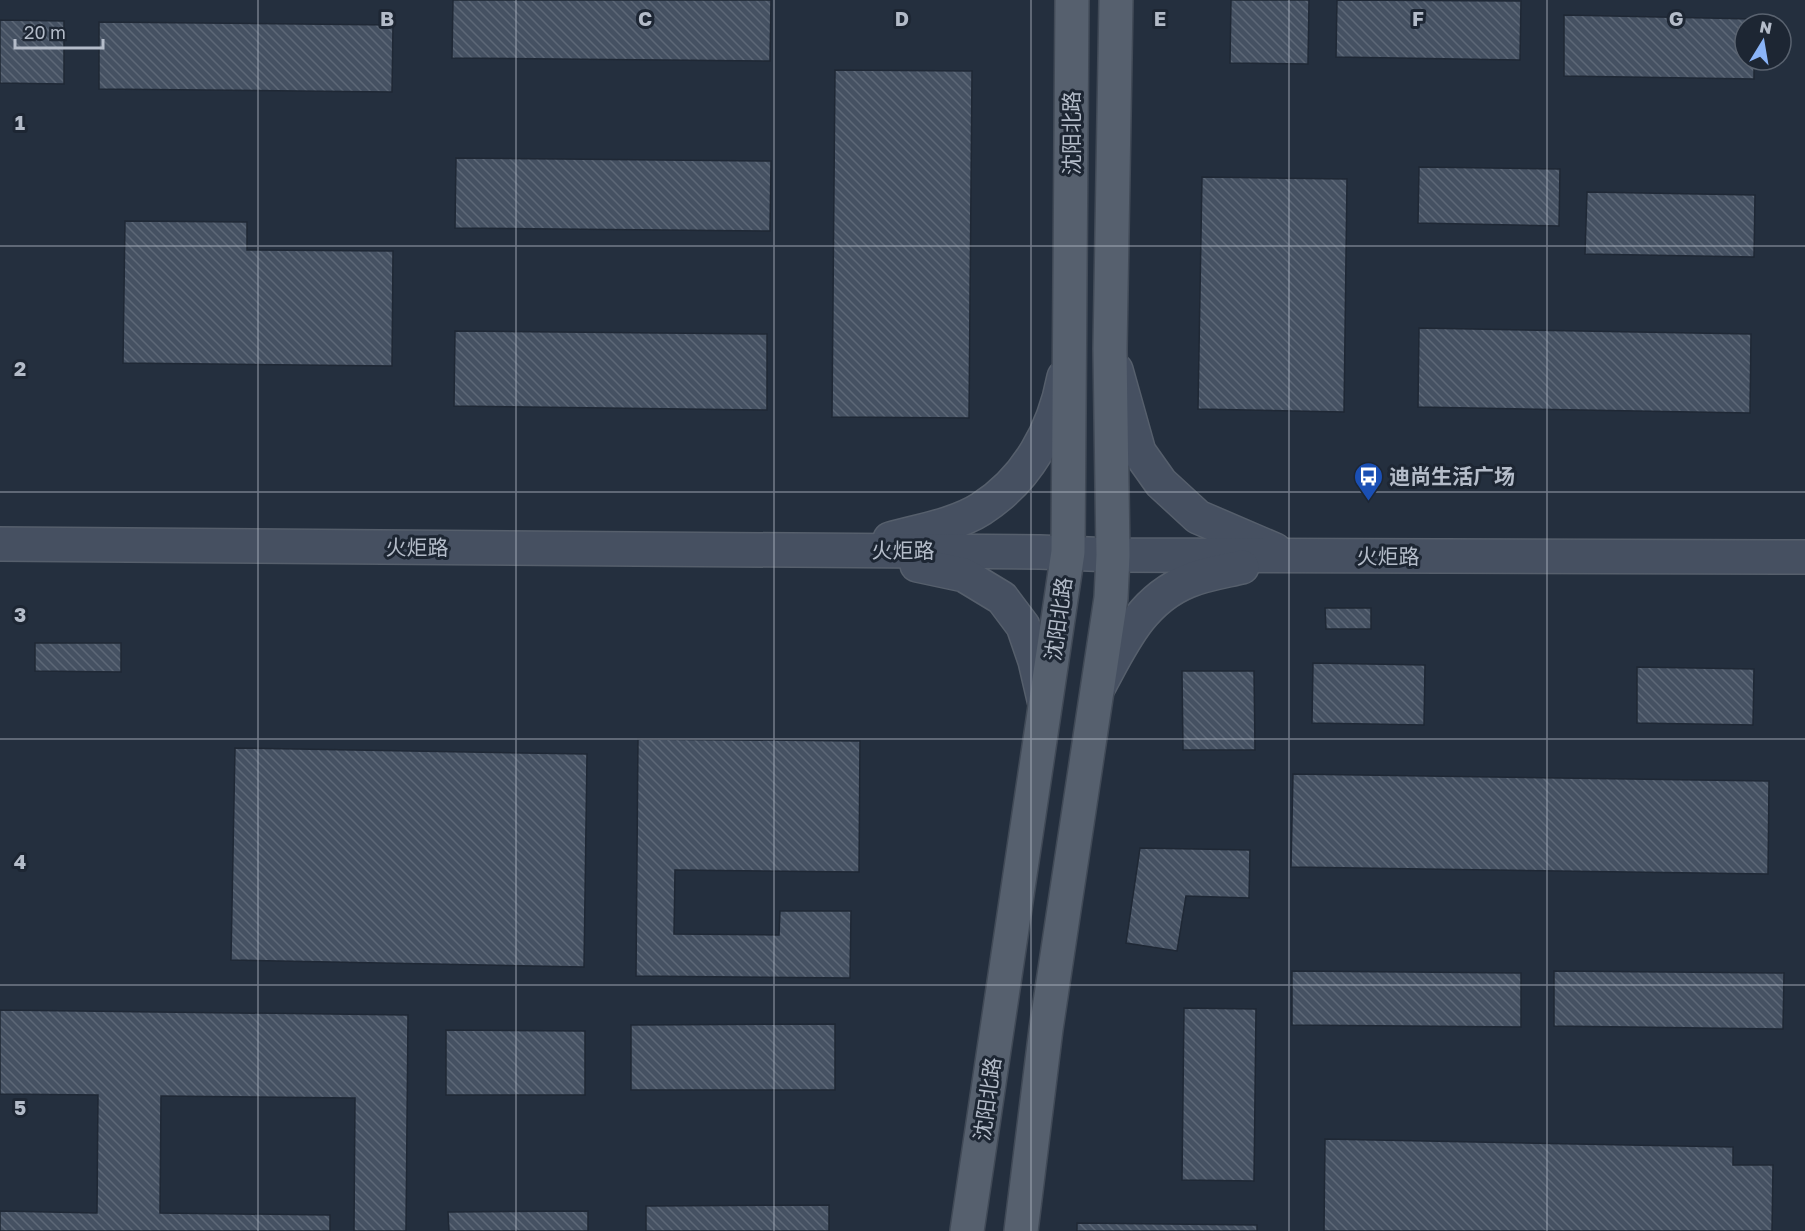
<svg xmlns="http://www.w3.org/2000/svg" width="1805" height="1231" viewBox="0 0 1805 1231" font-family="'Golos Text','Noto Sans SC',sans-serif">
  <defs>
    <pattern id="building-back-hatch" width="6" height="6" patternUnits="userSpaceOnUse" patternTransform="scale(1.5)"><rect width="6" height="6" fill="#455162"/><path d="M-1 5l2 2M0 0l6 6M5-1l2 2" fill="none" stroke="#5d6877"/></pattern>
  </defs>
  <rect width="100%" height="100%" fill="#242f3e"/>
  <!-- building -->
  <g fill="url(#building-back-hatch)" stroke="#1f2835" stroke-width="1.5">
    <path d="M453,0H771L770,61L452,58Z"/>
    <path d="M1231,0H1309L1308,64L1230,63Z"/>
    <path d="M1337,0L1521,1L1520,60L1336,57Z"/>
    <path d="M1564,15L1754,19V24H1745V60H1754V79L1564,76Z"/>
    <path d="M0,20L64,21V84L0,83Z"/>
    <path d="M99,22L393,25L392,92L99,89Z"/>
    <path d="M835,70L972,71L969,418L832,417Z"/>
    <path d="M456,158L771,161L770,231L455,228Z"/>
    <path d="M1419,167L1560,169L1559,226L1418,223Z"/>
    <path d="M1202,177L1347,179L1344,412L1198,409Z"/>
    <path d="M1587,192L1755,195L1754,257L1585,254Z"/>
    <path d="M125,221L247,222V250L393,251L392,366L123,363Z"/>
    <path d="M1419,328L1751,334L1750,413L1418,407Z"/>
    <path d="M455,331L767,334V410L454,406Z"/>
    <path d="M1325,608H1371V629H1326Z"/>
    <path d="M35,643H121V672L35,671Z"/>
    <path d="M1313,663L1425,665L1424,725L1312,723Z"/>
    <path d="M1637,667L1754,669L1753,725L1637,723Z"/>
    <path d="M1182,671H1254L1255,750H1183Z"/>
    <path d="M638,739L860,741L859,872L675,870L674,934L779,935L780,911H851L850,978L636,976Z"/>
    <path d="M235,748L587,754L584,967L231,960Z"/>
    <path d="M1293,774L1769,781L1768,874L1291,867Z"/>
    <path d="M1140,848L1250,850L1249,898L1186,896L1177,951L1126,943Z"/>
    <path d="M1292,971L1521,973V1027L1292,1025Z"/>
    <path d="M1554,971L1784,973L1783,1029L1554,1026Z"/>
    <path d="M1184,1008L1256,1009L1254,1181L1182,1180Z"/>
    <path d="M0,1010L408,1015L406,1231H354L355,1098L161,1096L160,1213L330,1215V1231H0V1211L97,1213L98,1095L0,1094Z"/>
    <path d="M835,1024V1090H631V1025Z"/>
    <path d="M446,1030L585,1031V1095H446Z"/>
    <path d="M1325,1139L1733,1147V1165H1773L1772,1231H1324Z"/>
    <path d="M829,1205V1231H646V1206Z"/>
    <path d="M588,1211V1231H449L448,1212Z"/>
    <path d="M1077,1223L1257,1225V1231H1077Z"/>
  </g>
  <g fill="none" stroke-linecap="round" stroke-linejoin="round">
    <defs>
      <g id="secondary">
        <path d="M1116,370L1139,452L1161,483L1198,517L1275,550"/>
        <path d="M890,539C919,531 956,525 981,509C1028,479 1054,430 1064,377"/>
        <path d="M0,544L1040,552L1113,555L1805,557"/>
        <path d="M917,565L964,575L1002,598L1023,626L1035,661L1045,704"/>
        <path d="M1099,686C1122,644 1141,600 1188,581C1205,574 1225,571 1242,567"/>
      </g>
      <g id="primary">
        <path d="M967,1231L1068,552L1072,0"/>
        <path d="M1021,1231L1046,1029L1111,598L1113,555L1110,349L1116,0"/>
      </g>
    </defs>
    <!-- secondary casing -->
    <use href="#secondary" stroke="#565f6c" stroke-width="36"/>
    <!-- primary casing -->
    <use href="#primary" stroke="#414a57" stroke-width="36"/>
    <!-- secondary -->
    <use href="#secondary" stroke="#465061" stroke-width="33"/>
    <!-- primary -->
    <use href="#primary" stroke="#56606e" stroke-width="33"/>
  </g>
  <!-- grid -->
  <path fill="none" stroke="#b4bcc9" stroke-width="1.5" stroke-opacity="0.55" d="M258,0V1231M516,0V1231M774,0V1231M1031,0V1231M1289,0V1231M1547,0V1231M0,246H1805M0,492H1805M0,739H1805M0,985H1805"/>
  <!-- icons -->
  <defs>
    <symbol id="bus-pin" viewBox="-11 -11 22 30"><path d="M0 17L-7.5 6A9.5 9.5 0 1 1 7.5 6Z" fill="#1a4fb4" stroke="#1d2633"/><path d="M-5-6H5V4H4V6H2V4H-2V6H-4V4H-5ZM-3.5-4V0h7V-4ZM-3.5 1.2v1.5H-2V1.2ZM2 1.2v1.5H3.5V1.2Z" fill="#fff"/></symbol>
  </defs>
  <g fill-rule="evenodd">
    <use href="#bus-pin" x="1352" y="460" width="33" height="45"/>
  </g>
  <g text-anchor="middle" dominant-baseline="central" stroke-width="6" stroke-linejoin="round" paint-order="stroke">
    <!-- street labels -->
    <g font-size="21" fill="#b4bcc9" stroke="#1d2633">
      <text transform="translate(1071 133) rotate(-90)">沈阳北路</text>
      <text x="417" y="547">火炬路</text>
      <text x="903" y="550">火炬路</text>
      <text x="1388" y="556">火炬路</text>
      <text transform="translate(1058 619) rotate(-82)">沈阳北路</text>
      <text transform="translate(987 1099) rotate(-82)">沈阳北路</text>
    </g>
    <!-- poi labels -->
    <g font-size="21" font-weight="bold" fill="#b4bcc9" stroke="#1d2633" text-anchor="start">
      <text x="1389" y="476">迪尚生活广场</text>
    </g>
  </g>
  <g font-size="20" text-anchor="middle" font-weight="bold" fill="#b4bcc9" stroke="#1d2633" stroke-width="6" stroke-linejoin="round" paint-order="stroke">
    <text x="387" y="26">B</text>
    <text x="645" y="26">C</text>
    <text x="902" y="26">D</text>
    <text x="1160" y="26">E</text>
    <text x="1418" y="26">F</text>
    <text x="1676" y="26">G</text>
    <text x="20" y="130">1</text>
    <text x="20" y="376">2</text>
    <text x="20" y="622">3</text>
    <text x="20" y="869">4</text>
    <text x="20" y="1115">5</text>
  </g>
  <!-- north arrow -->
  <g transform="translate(1763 42) rotate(11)"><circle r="28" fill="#1d2633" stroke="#59626f" stroke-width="1.5"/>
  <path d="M0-4.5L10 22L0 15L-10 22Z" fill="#8ab4f8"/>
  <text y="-9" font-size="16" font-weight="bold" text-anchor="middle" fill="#b4bcc9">N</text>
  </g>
  <!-- scale -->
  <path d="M15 39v9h88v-9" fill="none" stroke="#b4bcc9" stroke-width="3"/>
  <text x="24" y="39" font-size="18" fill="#b4bcc9" stroke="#1d2633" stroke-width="4.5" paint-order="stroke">20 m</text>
</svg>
